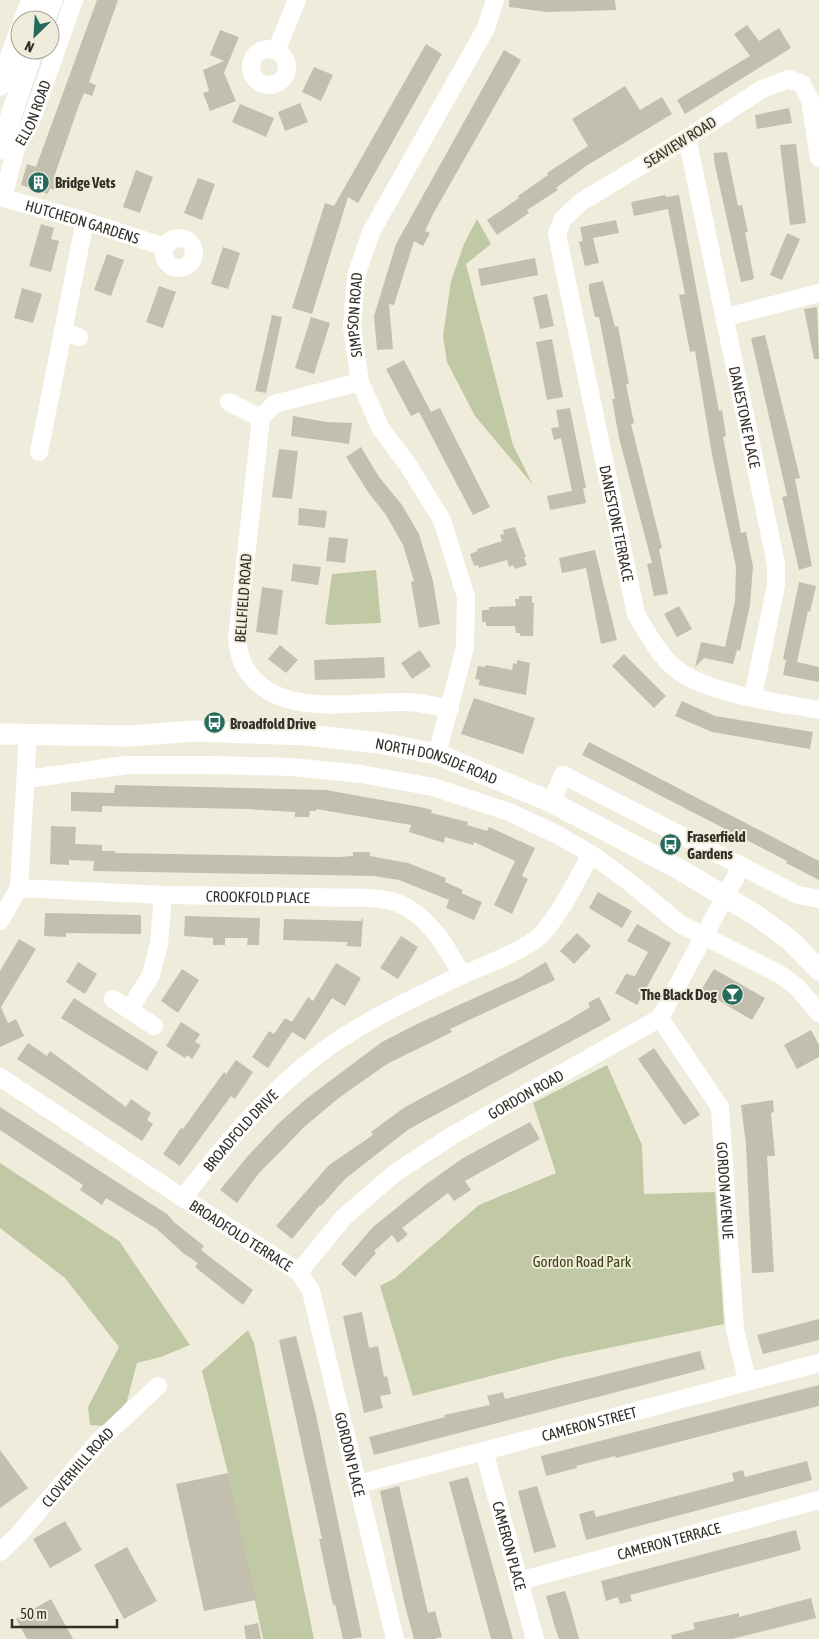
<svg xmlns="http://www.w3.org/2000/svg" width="819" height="1639" viewBox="0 0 819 1639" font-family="'Asap Condensed',sans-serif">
  <rect width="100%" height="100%" fill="#f0ecdb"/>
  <!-- green -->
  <g fill="#c1c9a4">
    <path d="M477,219L491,244L466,264L513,445L533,485L475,416L447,362L443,336L451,281L464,244Z"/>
    <path d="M376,570L381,623L328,625L325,623L332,574Z"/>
    <path d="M607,1065L642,1145L644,1194L715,1192L724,1324L565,1357L413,1396L380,1286L395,1278L479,1205L556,1173L533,1103Z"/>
    <path d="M0,1163L119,1241L190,1345L161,1357L137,1363L127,1401L107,1426L90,1425L88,1407L119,1347L65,1278L0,1228Z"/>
    <path d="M248,1330L254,1343L314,1639H263L228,1473L202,1371Z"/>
  </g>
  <!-- building -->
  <g fill="#c2bfae">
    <path d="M97,0H118L89,82L96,85L92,96L84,93L79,105L54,177L57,178L54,190L50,188L48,194L21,185L27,164L36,167Z"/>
    <path d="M509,0H615L616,10L547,12L509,7Z"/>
    <path d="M747,25L759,41L779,28L791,48L685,114L677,100L750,56L734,34Z"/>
    <path d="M220,30L239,37L224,73L236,101L210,111L203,93L209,91L203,70L224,61L210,55Z"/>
    <path d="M426,44L442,54L358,203L348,197L312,314L292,308L325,203L334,206Z"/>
    <path d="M504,50L521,60L433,214L425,231L430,233L423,246L414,241L394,305L389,304L393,349L377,350L374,316L396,244Z"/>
    <path d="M314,67L333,75L321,101L302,92Z"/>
    <path d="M625,86L640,110L662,97L672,114L586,166L556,188L558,190L527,210L529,213L497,235L487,220L519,198L518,196L548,175L547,173L588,146L572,119Z"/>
    <path d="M300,103L308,122L285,131L278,112Z"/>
    <path d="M240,104L274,118L266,137L232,122Z"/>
    <path d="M789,108L792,123L757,129L755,115Z"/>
    <path d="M796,144L806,223L790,225L780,145Z"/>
    <path d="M727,152L738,206L742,205L748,232H745L754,279L741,282L714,161V153Z"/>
    <path d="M136,170L153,177L140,213L123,207Z"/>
    <path d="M198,178L215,184L202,220L184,213Z"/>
    <path d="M665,195L666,197L679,195L719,411L722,410L726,436L723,437L741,533L746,532L753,566L750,605L740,651L737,650L733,664L704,658L695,667L701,642L725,647L735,601L736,567L712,455L695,351L690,352L679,295L685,294L668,209L634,216L631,202Z"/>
    <path d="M616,220L619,233L593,238L599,263L585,266L579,242L583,241L580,227Z"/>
    <path d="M41,224L54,228L51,239L59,241L51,272L29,266Z"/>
    <path d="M787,233L800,239L782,280L770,275Z"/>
    <path d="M223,247L240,253L228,289L211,284Z"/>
    <path d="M107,254L124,260L111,296L94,290Z"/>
    <path d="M535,258L538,275L481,286L478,269Z"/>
    <path d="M603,281L615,327L618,326L629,384H626L634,423L631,424L662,548L659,549L668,594L654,596L647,564L652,563L619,438L612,399H615L599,317H595L589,291V284Z"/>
    <path d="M159,286L176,292L163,328L146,322Z"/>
    <path d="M22,288L42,294L33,323L14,318Z"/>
    <path d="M547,294L554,326L540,329L533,297Z"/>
    <path d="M817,307L819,359H814L804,309Z"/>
    <path d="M272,315L282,317L266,393L255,391Z"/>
    <path d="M311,317L330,323L314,374L295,368Z"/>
    <path d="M765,335L800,478L795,479L812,566L799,570L782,497L787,496L751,338Z"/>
    <path d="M552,339L563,397L547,400L536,342Z"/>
    <path d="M404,360L431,412L440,408L490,507L473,515L419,412L411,416L386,369Z"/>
    <path d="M570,408L586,488H583L586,503L550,510L547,496L572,491L561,438L554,440L551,428L559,427L556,410Z"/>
    <path d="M293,416L326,422L352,423L349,444L291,436Z"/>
    <path d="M361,447L379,477L402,505L419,534L433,581L440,624L419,628L411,582L414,581L403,545L386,515L368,492L346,457Z"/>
    <path d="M279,449L298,451L292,499L272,497Z"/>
    <path d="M299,508L327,511L325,528L298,525Z"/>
    <path d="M515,527L526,557H524L527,565L515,569L513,565L509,567L507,560L479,568L478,565L474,566L470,554L478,551L477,549L502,541L500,535L504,534L503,530Z"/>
    <path d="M329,537L348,539L345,563L326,561Z"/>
    <path d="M595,550L617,640L601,644L586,568L562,573L559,558Z"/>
    <path d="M293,564L321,567L318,585L291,581Z"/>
    <path d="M799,582L816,586L810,612L808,611L797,662L819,667V682L783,675L786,660L783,659Z"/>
    <path d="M262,587L283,590L277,635L256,632Z"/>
    <path d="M519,596H532V603H534L533,636H520V633H516L515,626H486V622H482V610H489V607L516,606L515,599H519Z"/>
    <path d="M679,606L692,629L677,637L664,614Z"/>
    <path d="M280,645L298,660L286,673L268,659Z"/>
    <path d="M420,650L431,666L412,679L401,663Z"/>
    <path d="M624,654L666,696L654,708L612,666Z"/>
    <path d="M384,657L385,678L315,680L314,660Z"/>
    <path d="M517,660L530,663L526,695L478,685L480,680L475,679L478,666L485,667L486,665L512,670L513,663L517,664Z"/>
    <path d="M474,698L535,718L523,754L461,734Z"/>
    <path d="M682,701L715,716L813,732L810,749L712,732L675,716Z"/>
    <path d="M589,742L819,861V880L786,863L787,861L582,755Z"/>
    <path d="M115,785L326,790L420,807L432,810L431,813L468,822L467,825L487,831L489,827L535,848L522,876L528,879L512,914L494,905L515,861L474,842L473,845L445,837L444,843L409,832L411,825L316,809V811H310L309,817H295V812L247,809L102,806V812L71,811V792L114,793Z"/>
    <path d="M51,826L76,827L75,844L102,845V851H115V853L338,857L353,856V852H370V856L408,863L446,878L445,882L463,890L461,893L482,902L474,920L446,908L449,900L399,880L374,876L93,871L94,861L69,860V865L50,864Z"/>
    <path d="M598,892L632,911L622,928L589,908Z"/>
    <path d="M45,913L141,915V934L66,933V937L44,936Z"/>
    <path d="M185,916L260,918L259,945H247L248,938H225V945H213V938L184,936Z"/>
    <path d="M363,917L361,947L346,946L348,942L283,940L284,919L361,921Z"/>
    <path d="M637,924L671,943L637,1005L615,993L626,974L635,976L648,952L627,941Z"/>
    <path d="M577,933L591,946L574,964L560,951Z"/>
    <path d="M401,936L418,947L398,979L380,968Z"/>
    <path d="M19,939L36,949L1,1007L8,1023L16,1019L24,1036L0,1047V971Z"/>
    <path d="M78,962L97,974L85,994L66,982Z"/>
    <path d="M546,962L555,980L450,1029L452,1032L387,1064L340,1097L304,1127L280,1152L259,1173L237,1203L220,1190L247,1157L279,1123L306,1099L382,1042L419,1023L519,978Z"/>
    <path d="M336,963L361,978L345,1006L332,998L305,1040L292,1032L268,1068L252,1057L269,1031L274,1034L285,1018L292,1022L308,997L313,1001Z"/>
    <path d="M182,969L199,980L178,1013L161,1001Z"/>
    <path d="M714,969L765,998L752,1020L701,990Z"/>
    <path d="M599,997L611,1020L409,1129L345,1179L321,1206L320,1205L292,1239L276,1226L329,1165L373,1135L371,1132L405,1107L569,1020L590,1007L588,1003Z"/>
    <path d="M74,998L158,1052L147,1071L61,1018Z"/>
    <path d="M181,1022L200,1034L195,1042L201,1045L192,1059L187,1055L185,1058L166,1046Z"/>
    <path d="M811,1030L819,1045V1057L797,1069L784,1045Z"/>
    <path d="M28,1043L47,1056L50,1051L126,1107L131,1099L151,1113L147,1120L153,1124L142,1141L17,1059Z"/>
    <path d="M654,1048L700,1115L684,1125L638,1059Z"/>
    <path d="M236,1060L253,1072L235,1099L231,1096L180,1166L163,1154L181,1128L183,1129L224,1072L226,1074Z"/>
    <path d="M773,1100L774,1112L771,1113L775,1156H767L774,1272L752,1273L746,1144L741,1105Z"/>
    <path d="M0,1107L167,1214L175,1223L204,1246L201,1250L253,1290L243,1305L195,1267L198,1263L183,1253L157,1229L106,1198L102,1205L80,1190L83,1185L0,1130Z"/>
    <path d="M530,1122L540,1139L465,1181L471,1190L454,1201L448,1193L402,1228L408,1234L398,1243L392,1235L374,1251L376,1253L355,1277L341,1264L373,1227L425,1185L463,1158Z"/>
    <path d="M362,1312L369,1348L378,1346L384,1377L387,1376L391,1394L380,1396L383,1408L364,1413L343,1316Z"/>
    <path d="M819,1319V1340L763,1354L757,1335Z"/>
    <path d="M296,1336L316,1415L362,1637L351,1639H343L335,1604L333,1605L319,1539H322L279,1340Z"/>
    <path d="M700,1351L705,1369L374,1455L369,1437L445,1417L444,1415L490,1405L487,1396L503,1392L505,1399Z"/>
    <path d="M819,1385V1406L616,1458L615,1456L576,1466L577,1468L546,1476L541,1456Z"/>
    <path d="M0,1450L28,1488L0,1508Z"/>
    <path d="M807,1461L812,1480L586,1540L579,1514L594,1510L596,1517L734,1481L732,1473L743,1470L745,1477Z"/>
    <path d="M228,1473L256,1600L204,1611L176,1484Z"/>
    <path d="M468,1477L504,1607L513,1639H491L481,1602L449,1482Z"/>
    <path d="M399,1486L428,1613L435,1611L442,1637L433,1639H414L405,1606L380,1491Z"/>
    <path d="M537,1486L556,1547L534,1553L518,1491Z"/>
    <path d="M65,1521L82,1550L50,1568L33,1539Z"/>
    <path d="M796,1530L801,1550L630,1595L632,1601L620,1604L618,1597L606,1601L601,1581Z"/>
    <path d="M127,1547L157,1601L124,1619L94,1565Z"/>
    <path d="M565,1591L570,1606L579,1639H559L555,1627L546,1596Z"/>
    <path d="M811,1598L816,1618L732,1639H672L671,1635L695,1629L693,1623L739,1613V1617Z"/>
    <path d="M51,1599L73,1639H27L16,1619Z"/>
    <path d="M258,1623L261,1639H246L244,1626Z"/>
  </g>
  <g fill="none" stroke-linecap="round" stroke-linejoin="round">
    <!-- minor -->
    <g stroke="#fff" stroke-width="18">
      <circle cx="269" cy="67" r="18"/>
      <path d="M276,51L297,0"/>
      <path id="s1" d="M687,138L776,564V586L753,696"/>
      <path id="s2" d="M819,158L810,100L802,84L789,79L762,89L687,138L581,202L563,219L557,234L636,614C648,634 661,659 680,672C715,695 777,702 819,710"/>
      <path id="s3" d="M0,197L85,221L165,247"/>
      <path id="s4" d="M3,198L16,148L30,124L74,0"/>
      <circle cx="179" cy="253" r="15"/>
      <path d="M726,317L819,293"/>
      <path d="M63,332L79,337"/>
      <path d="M360,382L274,404L261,418L237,638C238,646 239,656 243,664C274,722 355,700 408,702C423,703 436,706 450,709"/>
      <path d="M229,402L261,418"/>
      <path d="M39,452L85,221"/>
      <path id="s5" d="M437,754L465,647L466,597L442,520L408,465L381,429L360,382L352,327L356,276L371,232L486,28L495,0"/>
      <path d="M27,779L127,765H208L292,767L361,774L433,787L509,812L556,834L591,854L628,881L680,924L781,975L797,987L819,1013"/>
      <path d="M551,802L563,775L798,895L819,899"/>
      <path id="s6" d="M19,888L163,895L371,898C379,899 390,900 398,903C430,917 446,946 462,975"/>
      <path d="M0,921L19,888L28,734"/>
      <path d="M113,999L154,1026"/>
      <path d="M129,1010L151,975L159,944L163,895"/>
      <path id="s7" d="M660,1018L720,1107L735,1330L747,1380"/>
      <path id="s8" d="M0,1077L183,1198C226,1143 270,1089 327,1048C368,1019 415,997 460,976C481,967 526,950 541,935C562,912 576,881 591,854"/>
      <path id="s9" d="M183,1198L299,1272L311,1291L395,1639"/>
      <path id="s10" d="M299,1272L344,1217L395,1173L453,1135L660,1018L741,867"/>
      <path id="s11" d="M484,1451L535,1639"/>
      <path id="s12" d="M358,1484L819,1363"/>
      <path id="s13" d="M0,1552L17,1536L99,1441L158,1386"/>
      <path id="s14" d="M519,1581L819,1500"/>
    </g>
    <!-- major -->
    <g stroke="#fff" stroke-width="21">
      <path d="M24,20L32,0"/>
      <path d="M44,20L52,0"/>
      <path d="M0,85L20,31"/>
      <path d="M0,149L33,50"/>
      <path id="s15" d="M0,734L129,736L193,731L307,735L379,743L437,754L551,802L679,869L757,916L790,940L819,970"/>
    </g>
  </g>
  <!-- icons -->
  <defs>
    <symbol id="building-disc" viewBox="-11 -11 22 22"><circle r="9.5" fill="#256a5d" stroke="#f0ecdb"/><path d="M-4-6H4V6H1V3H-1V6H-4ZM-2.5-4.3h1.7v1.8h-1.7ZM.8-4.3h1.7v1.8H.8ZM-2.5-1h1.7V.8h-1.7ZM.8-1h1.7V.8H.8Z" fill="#fff"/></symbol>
    <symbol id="bus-disc" viewBox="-11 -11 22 22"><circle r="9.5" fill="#256a5d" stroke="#f0ecdb"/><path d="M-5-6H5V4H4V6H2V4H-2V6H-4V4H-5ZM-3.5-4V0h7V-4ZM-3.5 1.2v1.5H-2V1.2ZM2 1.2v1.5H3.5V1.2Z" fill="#fff"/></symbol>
    <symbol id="bar-disc" viewBox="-11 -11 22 22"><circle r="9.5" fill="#256a5d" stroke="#f0ecdb"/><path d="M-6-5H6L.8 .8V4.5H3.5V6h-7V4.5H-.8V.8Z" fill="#fff"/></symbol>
  </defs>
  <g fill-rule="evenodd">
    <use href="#building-disc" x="26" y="170" width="25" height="25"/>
    <use href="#bus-disc" x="202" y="710" width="25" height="25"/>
    <use href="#bus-disc" x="658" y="832" width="25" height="25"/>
    <use href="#bar-disc" x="720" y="982" width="25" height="25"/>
  </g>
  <g text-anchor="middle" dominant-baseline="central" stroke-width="4" stroke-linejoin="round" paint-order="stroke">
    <!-- street labels -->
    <g font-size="15" fill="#302f28" stroke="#f0ecdb">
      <text stroke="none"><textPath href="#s4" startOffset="91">ELLON ROAD</textPath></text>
      <text transform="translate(680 142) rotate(-32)">SEAVIEW ROAD</text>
      <text stroke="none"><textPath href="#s3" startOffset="86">HUTCHEON GARDENS</textPath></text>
      <text stroke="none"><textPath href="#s5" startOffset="470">SIMPSON ROAD</textPath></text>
      <text stroke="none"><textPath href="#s1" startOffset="285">DANESTONE PLACE</textPath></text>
      <text stroke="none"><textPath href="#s2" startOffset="669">DANESTONE TERRACE</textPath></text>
      <text transform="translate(243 598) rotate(-86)">BELLFIELD ROAD</text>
      <text stroke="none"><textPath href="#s15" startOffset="440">NORTH DONSIDE ROAD</textPath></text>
      <text stroke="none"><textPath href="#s6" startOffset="239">CROOKFOLD PLACE</textPath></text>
      <text stroke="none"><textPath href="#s10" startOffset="291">GORDON ROAD</textPath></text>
      <text stroke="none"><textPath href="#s8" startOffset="308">BROADFOLD DRIVE</textPath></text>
      <text stroke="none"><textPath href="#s7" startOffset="191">GORDON AVENUE</textPath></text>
      <text stroke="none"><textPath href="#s9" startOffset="69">BROADFOLD TERRACE</textPath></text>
      <text stroke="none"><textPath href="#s12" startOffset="239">CAMERON STREET</textPath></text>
      <text stroke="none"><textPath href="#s9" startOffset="328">GORDON PLACE</textPath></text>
      <text stroke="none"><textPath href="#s13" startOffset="115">CLOVERHILL ROAD</textPath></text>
      <text stroke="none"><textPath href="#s14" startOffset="155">CAMERON TERRACE</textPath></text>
      <text stroke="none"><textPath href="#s11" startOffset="98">CAMERON PLACE</textPath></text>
    </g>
    <!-- poi labels -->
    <g font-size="15" font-weight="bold" fill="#302f28" stroke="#f0ecdb" text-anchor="start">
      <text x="55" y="182">Bridge Vets</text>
      <text x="230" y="723">Broadfold Drive</text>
      <text x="687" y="836">Fraserfield<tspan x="687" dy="17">Gardens</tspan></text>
      <text x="717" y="994" text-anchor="end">The Black Dog</text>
    </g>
    <!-- park labels -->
    <g font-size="15" fill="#3c4212" stroke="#f0ecdb">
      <text x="582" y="1261">Gordon Road Park</text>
    </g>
  </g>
  <!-- north arrow -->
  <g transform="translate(35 35) rotate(205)"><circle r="24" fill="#f0ecdb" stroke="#a3a093"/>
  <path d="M0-4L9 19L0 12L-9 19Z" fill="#256a5d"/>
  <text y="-8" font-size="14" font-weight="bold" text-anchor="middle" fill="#302f28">N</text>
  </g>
  <!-- scale -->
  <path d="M12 1619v8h105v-8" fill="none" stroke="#302f28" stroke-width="2.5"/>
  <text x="20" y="1619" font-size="15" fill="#302f28" stroke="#f0ecdb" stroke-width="4" paint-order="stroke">50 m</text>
</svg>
